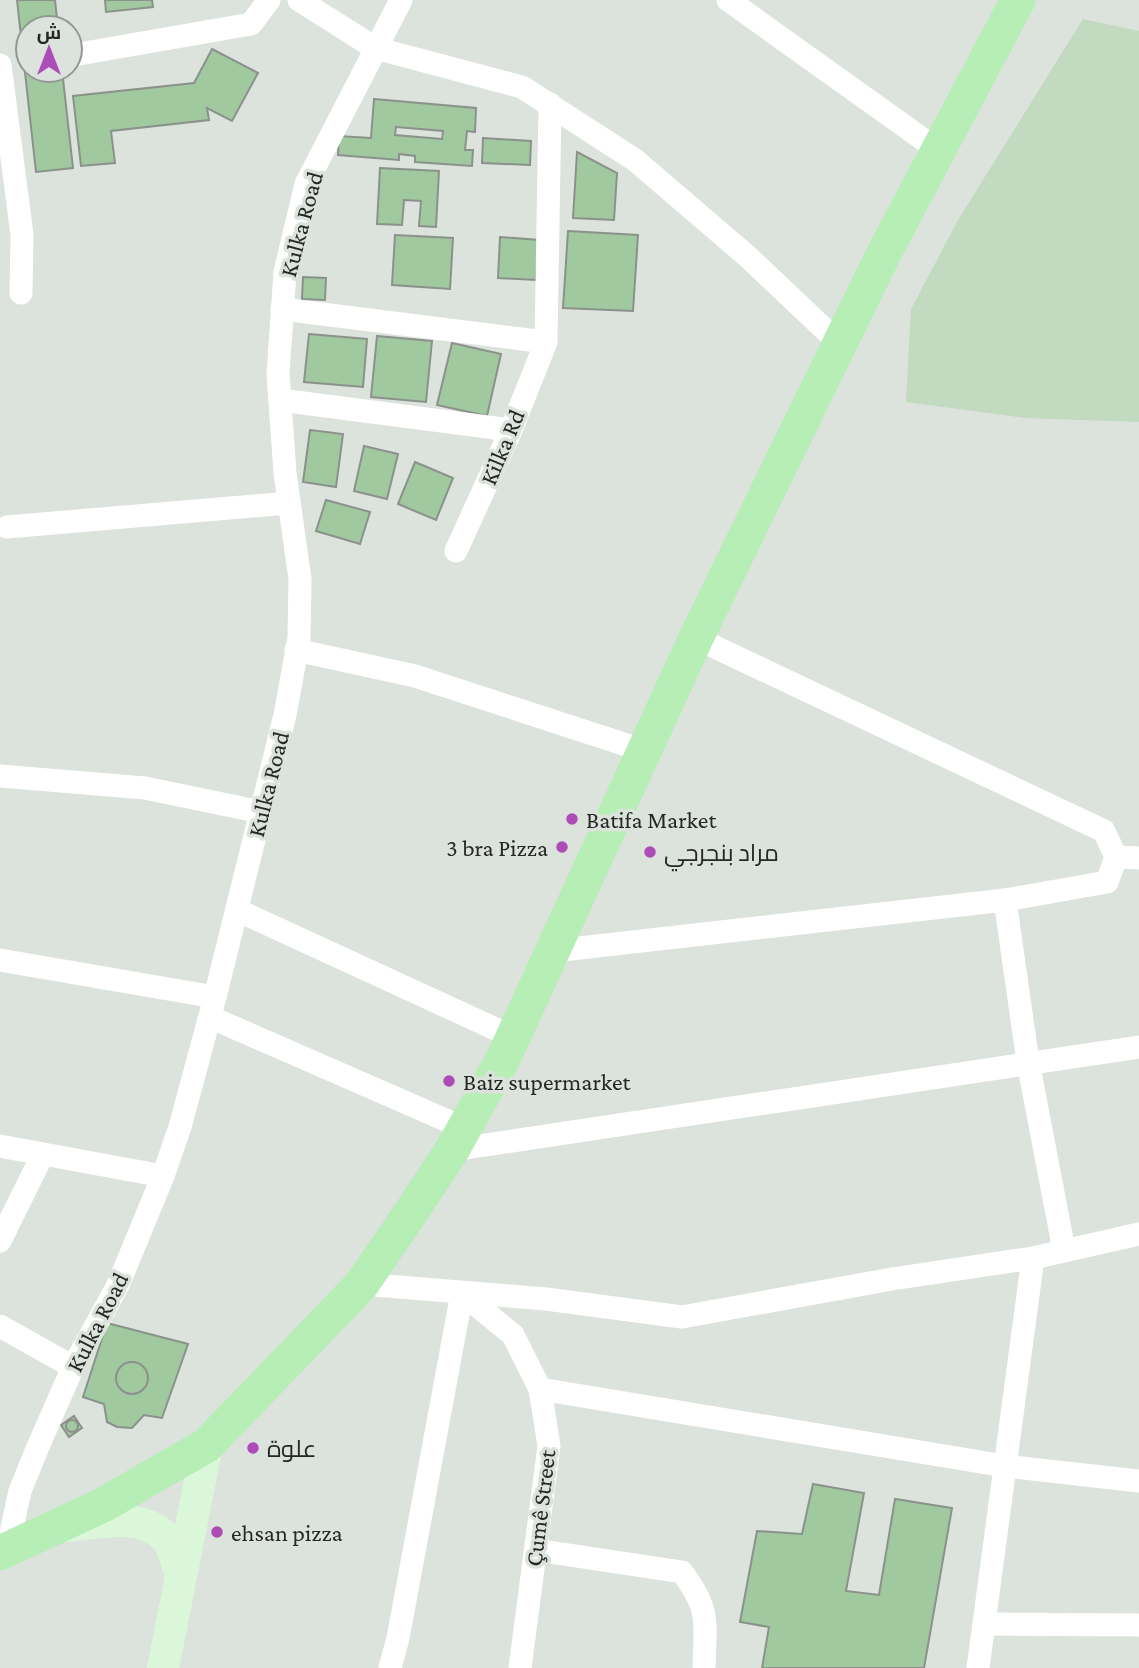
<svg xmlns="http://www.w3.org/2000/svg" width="1139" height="1668" viewBox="0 0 1139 1668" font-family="'Crimson Pro',Cairo,serif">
  <rect width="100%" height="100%" fill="#dce2dc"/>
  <!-- green -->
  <path fill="#c2dac0" d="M1083,19L1139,31V422L1025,418L906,402L911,309L958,220Z"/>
  <!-- building -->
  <g fill="#a1c99f" stroke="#8b918b" stroke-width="2" fill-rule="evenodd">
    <path d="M17,0H55L58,28H28V70H62L73,168L36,172Z"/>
    <path d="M105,0H152L153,7L106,12Z"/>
    <path d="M212,49L258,73L232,121L207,108L209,120L111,131L115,163L81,166L73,96L194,83Z"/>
    <path d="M374,99L476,108L475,132L467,131L465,150H473L472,166L415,162V156L399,154V160L338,155L339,136L371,138ZM396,127L443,131L442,139L395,135Z"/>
    <path d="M483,138L531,141L530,165L482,163Z"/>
    <path d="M577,152L617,173L614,220L573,218Z"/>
    <path d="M380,168L439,171L436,227L419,226L421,201L404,200L402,225L377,224Z"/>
    <path d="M568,231L638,235L633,311L563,308Z"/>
    <path d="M395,235L453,238L450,289L392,285Z"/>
    <path d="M500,237L539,240L536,280L498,278Z"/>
    <path d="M303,277L326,278L325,300L302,299Z"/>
    <path d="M309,334L367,339L363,387L304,382Z"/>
    <path d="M377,336L432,341L426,402L371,397Z"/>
    <path d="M452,343L501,354L487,416L437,405Z"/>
    <path d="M310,430L343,434L336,487L303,482Z"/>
    <path d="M364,446L398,454L387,499L354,491Z"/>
    <path d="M415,462L453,478L436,520L398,504Z"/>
    <path d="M326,500L370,512L360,544L316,531Z"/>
    <path d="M107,1323L188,1344L162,1418L144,1415L132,1428L117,1427L107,1422L104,1404L83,1397Z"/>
    <circle cx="132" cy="1378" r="16"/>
    <path d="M74,1416L82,1428L69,1437L61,1425Z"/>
    <circle cx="72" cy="1426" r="6"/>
    <path d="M813,1484L864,1493L846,1591L879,1595L895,1499L952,1508L924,1668H762L769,1627L740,1622L757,1531L802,1534Z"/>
  </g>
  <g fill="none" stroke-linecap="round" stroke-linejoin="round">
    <!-- minor -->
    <g stroke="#fff" stroke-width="23">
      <path d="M299,0L375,48L522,87L635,160L747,256L840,344"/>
      <path d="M728,0L938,150"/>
      <path d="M79,54L251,24L269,0"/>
      <path d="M0,65L22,235L21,293"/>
      <path d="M282,309L546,342"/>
      <path d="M280,400L511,430"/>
      <path d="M7,527L289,503"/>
      <path d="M456,551L511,430L546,342L550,104"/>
      <path d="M296,650L415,676L645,751"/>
      <path d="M0,776L145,788L261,812"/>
      <path d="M1116,857L1139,858"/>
      <path d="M1005,900L1028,1062L1064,1250"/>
      <path d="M237,910L513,1037"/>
      <path d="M553,951L1005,900L1107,882L1116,857L1104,831L696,638"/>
      <path d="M0,960L215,997"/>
      <path d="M210,1017L464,1128"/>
      <path d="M0,1146L163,1176"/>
      <path d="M452,1150L1139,1047"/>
      <path d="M0,1241L43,1154"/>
      <path d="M362,1284L546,1299L682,1317L892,1279L1033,1258L1139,1234"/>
      <path d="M462,1293L513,1335L540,1389L549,1446L520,1668"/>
      <path d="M0,1326L73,1367"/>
      <path d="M540,1389L1005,1466L1139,1481"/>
      <path d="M536,1550L682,1572C711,1611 705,1621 704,1668"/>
      <path d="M7,1551L20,1491L37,1449L73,1367L118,1285L163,1176L180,1127L215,997L285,715L299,638L300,579L285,473L278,374L285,272L306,184L401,0"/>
      <path d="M984,1624L1139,1625"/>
      <path d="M390,1668L398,1638L462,1293"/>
      <path d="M978,1668L1033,1258"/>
    </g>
    <!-- secondary -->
    <g stroke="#dbf7da" stroke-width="32">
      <path d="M66,1526C95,1523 140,1513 163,1535C173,1544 177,1563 181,1576"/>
      <path d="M163,1668L207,1445"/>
    </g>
    <!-- primary -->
    <path stroke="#b6eeb5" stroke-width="35" d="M0,1553L103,1505L207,1445L362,1284L407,1218L452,1150L503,1059L696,638L883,255L1018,0"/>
  </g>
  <!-- markers -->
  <g fill="#ac4db7" stroke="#dce2dc" stroke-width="2.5">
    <circle cx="572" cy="819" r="7"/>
    <circle cx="562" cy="847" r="7"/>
    <circle cx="650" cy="852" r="7"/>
    <circle cx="449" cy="1081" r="7"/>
    <circle cx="253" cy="1448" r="7"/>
    <circle cx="217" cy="1532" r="7"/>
  </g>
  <g text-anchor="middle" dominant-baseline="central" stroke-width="7" stroke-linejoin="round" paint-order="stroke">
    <!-- street labels -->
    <g font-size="24" fill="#252825" stroke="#dce2dc">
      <text transform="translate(301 224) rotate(-75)">Kulka Road</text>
      <text transform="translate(502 447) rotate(-67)">Kilka Rd</text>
      <text transform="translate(268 784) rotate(-76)">Kulka Road</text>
      <text transform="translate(97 1322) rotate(-63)">Kulka Road</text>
      <text transform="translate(540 1508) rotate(-83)">Çumê Street</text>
    </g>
    <!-- poi labels -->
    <g font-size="24" fill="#252825" stroke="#dce2dc" text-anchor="start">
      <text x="586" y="819">Batifa Market</text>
      <text x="548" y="847" text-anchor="end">3 bra Pizza</text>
      <text x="664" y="852">مراد بنجرجي</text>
      <text x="463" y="1081">Baiz supermarket</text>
      <text x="267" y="1448">علوة</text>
      <text x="231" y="1532">ehsan pizza</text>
    </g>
  </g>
  <!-- north arrow -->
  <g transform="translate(49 49)"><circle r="33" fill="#dce2dc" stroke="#939893" stroke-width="2"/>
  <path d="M0-5L12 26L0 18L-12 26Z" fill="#ac4db7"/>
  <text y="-10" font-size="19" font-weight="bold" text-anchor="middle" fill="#252825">ش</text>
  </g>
</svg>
